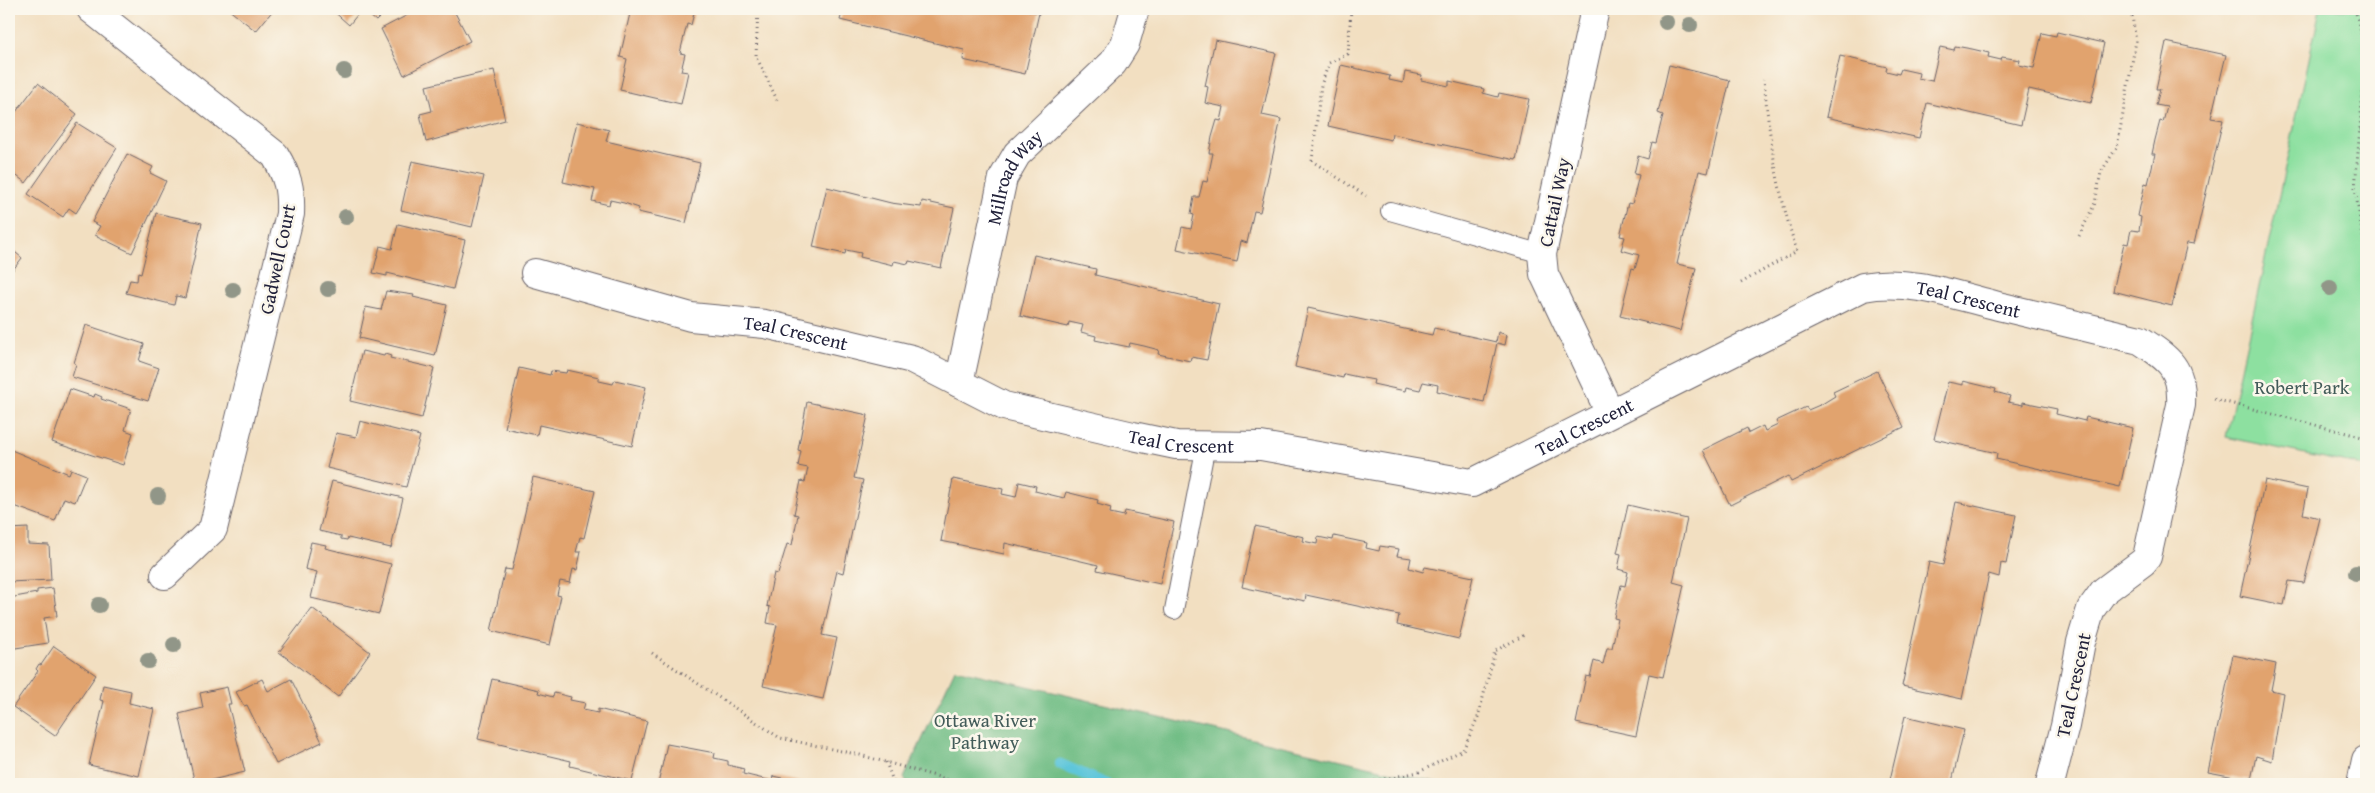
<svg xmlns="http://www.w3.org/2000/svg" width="2375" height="793" viewBox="0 0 2375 793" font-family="'Gentium Book Plus',serif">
  <rect width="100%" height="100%" fill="#fbf7ec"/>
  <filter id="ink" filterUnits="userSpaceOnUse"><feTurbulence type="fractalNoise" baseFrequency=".02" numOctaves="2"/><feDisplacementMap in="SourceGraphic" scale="10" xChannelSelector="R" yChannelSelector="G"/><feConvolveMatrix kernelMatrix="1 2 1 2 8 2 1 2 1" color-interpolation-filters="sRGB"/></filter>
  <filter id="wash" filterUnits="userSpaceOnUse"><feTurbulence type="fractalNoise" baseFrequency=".0096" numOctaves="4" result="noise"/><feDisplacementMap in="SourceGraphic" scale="20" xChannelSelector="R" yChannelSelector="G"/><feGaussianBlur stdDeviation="1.12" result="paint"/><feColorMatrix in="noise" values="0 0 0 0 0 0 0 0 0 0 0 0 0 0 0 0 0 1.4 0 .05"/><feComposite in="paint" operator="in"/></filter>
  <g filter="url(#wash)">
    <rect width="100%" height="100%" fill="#f2dfc1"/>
    <!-- green -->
    <path fill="#8de0a0" stroke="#58816e" d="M2320,9H2366V467L2226,437Z"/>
    <!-- forest -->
    <path fill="#72be86" stroke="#4a7060" d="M955,669L1444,784H909L904,778Z"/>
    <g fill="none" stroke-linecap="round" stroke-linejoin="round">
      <!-- stream -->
      <path stroke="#5ec6da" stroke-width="11" d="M1060,764L1106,784"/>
    </g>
    <g id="blocks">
      <!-- building -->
      <g fill="#e1a36e">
        <path d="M228,9H274L256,31Z"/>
        <path d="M331,9H388L376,21L362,9L349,25Z"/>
        <path d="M419,9H453L470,41L404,75L381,29Z"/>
        <path d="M631,9H695L691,25L687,24L680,53L685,54L681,71L688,72L681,104L620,90L627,59L620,57Z"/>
        <path d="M828,9H1021L1039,13L1025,74L963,60L964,50L840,20L842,13Z"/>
        <path d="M2057,32L2104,43L2091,103L2029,89L2021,125L1927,103L1919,138L1826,117L1840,56L1887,67L1886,71L1899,74L1901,69L1919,73L1918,78L1932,81L1940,47L1954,50L1955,46L1972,49L1989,53L1988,57L2001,60L2002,57L2020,60L2019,65L2034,68L2042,33L2056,36Z"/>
        <path d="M1215,40L1276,53L1262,115L1281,119L1260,212L1254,211L1247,243L1241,241L1237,262L1177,249L1182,227L1191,229L1194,215L1191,214L1194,197H1199L1203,181L1207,182L1213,153H1209L1212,137L1217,120L1221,121L1224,107L1205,103L1208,87L1205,86Z"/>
        <path d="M2166,42L2226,55L2211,118L2223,120L2194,244L2187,243L2172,306L2113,291L2124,243L2128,244L2131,230L2139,231L2141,217L2138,216L2145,183L2148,184L2155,154H2152L2155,140L2160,121L2163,122L2167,107L2156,105L2160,89H2156Z"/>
        <path d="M1341,65L1390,76L1389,80L1403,83L1405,72L1422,75L1421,80L1449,86V81L1484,89L1483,93L1498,97L1499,93L1529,99L1516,160L1392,134L1391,140L1328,126Z"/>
        <path d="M1669,65L1730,80L1708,173L1699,171L1677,264L1696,268L1680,331L1620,316L1632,268L1635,269L1639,255L1621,250L1625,237L1620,236L1628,203L1632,204L1639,175L1634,174L1638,156L1648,159L1652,142L1656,143L1663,115L1658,113Z"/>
        <path d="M494,70L505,120L426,142L420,114L432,111L426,86Z"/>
        <path d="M38,83L77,114L26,183L9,170V121Z"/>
        <path d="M577,122L609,130L606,141L700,163L686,223L638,212L639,208L624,203L610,200L609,205L592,201L595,189L563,182Z"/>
        <path d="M77,123L117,148L76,213L69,208L63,217L28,194Z"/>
        <path d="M127,154L153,167L150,173L166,181L132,253L95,235L100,226L92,222Z"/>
        <path d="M412,161L484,176L472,227L401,210Z"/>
        <path d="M827,187L891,203L921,207L922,201L954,208L941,268L909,261L908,264L894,261L893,265L860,257L861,253L846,250L845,254L813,247Z"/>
        <path d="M156,213L202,223L185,298L176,296L174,305L126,293L130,280L137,281L138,273L141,274Z"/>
        <path d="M398,224L465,240L453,289L387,273V276L373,273L380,246L392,249Z"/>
        <path d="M9,247L22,258L9,275Z"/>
        <path d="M1034,255L1096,269L1095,275L1219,304L1207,360L1191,357L1190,361L1158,354L1159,350L1144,346L1130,343L1129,347L1095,340L1096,336L1081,332L1083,325L1069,322L1068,327L1020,316Z"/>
        <path d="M386,291L414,295L413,297L447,305L435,356L359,338L366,307L381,310Z"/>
        <path d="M1308,308L1432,335L1434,328L1496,342L1498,332L1507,335L1505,345L1497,343L1484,402L1437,391L1438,385L1423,382L1420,390L1406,387L1405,391L1373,384L1374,380L1358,377L1344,374L1343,378L1295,367Z"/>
        <path d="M86,325L144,344L139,361L159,368L148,401L72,377L76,364L74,363Z"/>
        <path d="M362,351L384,356L385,354L391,356L390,358L434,368L422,418L350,401Z"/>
        <path d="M519,368L550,375L551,371L566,373L567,370L599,377V381L613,384L615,380L646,387L632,446L539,425L537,435L505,428Z"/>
        <path d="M1877,371L1904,427L1791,482L1788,476L1730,505L1703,450L1747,428L1749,433L1763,426L1765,431L1778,425L1776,421L1806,407L1808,410L1822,404L1835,396L1833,392Z"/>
        <path d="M1963,381L1996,389L1995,392L2010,396L2008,402L2023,405V402L2057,409L2056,414L2085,421L2086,417L2133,428L2120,487L1996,459L1997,453L1934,439L1948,382L1963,385Z"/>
        <path d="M70,389L94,397L95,394L102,397L101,399L131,409L125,430L133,433L123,465L52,442Z"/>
        <path d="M807,402L868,415L854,478L863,480L843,573L837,571L822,635L837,638L823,699L763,686L777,625L767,623L770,607L767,606L774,573L778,574L787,544L792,545L798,515L794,514L801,481L805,482L808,468L798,466L801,451L798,450Z"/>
        <path d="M360,421L420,436L406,487L327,468L336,433L356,437Z"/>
        <path d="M9,449L69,474L71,469L86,475L75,502L64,498L55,521L9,504Z"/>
        <path d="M533,477L595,491L584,538L580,537L576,552H581L577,570L573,569L570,583L560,581L557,595L561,596L550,645L491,631L505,569L512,570Z"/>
        <path d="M953,479L1003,489L1002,494L1016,497L1019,482L1036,486L1035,491L1064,498L1066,492L1098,500L1097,504L1111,508L1110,513L1124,516L1125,511L1174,522L1160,584L1097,570L1098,565L1005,543L1004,554L941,541Z"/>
        <path d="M2265,480L2308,489L2303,514L2320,518L2304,583L2289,581L2284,605L2240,596Z"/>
        <path d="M332,481L403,498L391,548L348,538L347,540L341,539V536L319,531Z"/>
        <path d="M1956,502L2016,515L2006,564L2001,563L1999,577L1989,574L1962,699L1902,686L1929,562L1943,565Z"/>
        <path d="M1628,505L1687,519L1673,582L1684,585L1663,677L1649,674L1636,736L1576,723L1586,676L1590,677L1594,661L1603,664L1607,648H1612L1618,619L1614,618L1617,603L1621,585L1625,586L1628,572L1618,569L1621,554L1617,553Z"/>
        <path d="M1255,526L1304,537L1303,541L1317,544L1318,537L1333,540L1334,536L1367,543L1366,548L1379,551L1380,546L1399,549L1397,556L1411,558L1409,568L1423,572L1425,567L1473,577L1459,639L1397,625L1399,615L1306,595L1305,601L1242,587Z"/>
        <path d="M28,528V544L49,545L51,580L9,582V529Z"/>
        <path d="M311,542L326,545L325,548L391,564L379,614L311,598L317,572L305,569Z"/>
        <path d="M53,588L57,616L44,618L48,643L9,649V598L37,593V590Z"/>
        <path d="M312,608L370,652L338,697L279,652Z"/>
        <path d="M54,646L96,675L55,736L13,707L38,671L36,669L39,664L41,665Z"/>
        <path d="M2233,655L2276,664L2271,690L2283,693L2272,761L2256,756L2251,780L2208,772Z"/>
        <path d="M262,679L268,691L291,679L322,742L276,764L247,705L244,706L236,692Z"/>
        <path d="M492,679L539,690L538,693L553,697L554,693L571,697L570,700L585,703L583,710L598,713V709L647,721L632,781L570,766L571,761L478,739Z"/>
        <path d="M103,685L131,691L129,703L154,709L139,776L89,765L104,701L100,700Z"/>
        <path d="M227,687L231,704H228L245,772L195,784L179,714L203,708L200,693Z"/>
        <path d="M1905,716L1964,730L1952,782L1947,781V784H1889Z"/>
        <path d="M667,744L715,753L714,758L728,761V765L744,769L743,774L772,781L773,776L808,784H658Z"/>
      </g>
    </g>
  </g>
  <g filter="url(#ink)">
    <use href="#blocks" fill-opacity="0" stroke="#6b646a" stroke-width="1"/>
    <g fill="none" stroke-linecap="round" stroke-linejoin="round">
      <defs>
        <g id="lane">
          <path d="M1390,211L1542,254"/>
          <path d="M1174,610L1206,445"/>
        </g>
        <g id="street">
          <path d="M91,9L275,155C288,177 291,189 290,214L213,529L165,575"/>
          <path d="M1595,9L1542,254L1544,274L1610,413"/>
          <path id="s1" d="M535,273L691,317L765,324L912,359L1004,406L1133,436L1176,445L1261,446L1472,483L1863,287C1908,278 1954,295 1998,306C2045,317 2092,329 2140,340C2169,359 2183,368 2181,405L2147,557L2143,562L2104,591L2091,609L2081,642L2065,726L2050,784"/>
          <path id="s2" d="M959,383L1003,178L1017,154L1113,63L1125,44L1135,9"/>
          <path d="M2361,784L2366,760"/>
        </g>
      </defs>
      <!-- lane casing -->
      <use href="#lane" stroke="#6b646a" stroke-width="20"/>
      <!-- street casing -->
      <use href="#street" stroke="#6b646a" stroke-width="30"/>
      <!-- path -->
      <g stroke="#6b646a" stroke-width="3" stroke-dasharray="1 4" stroke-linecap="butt">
        <path d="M758,9L756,56L777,100"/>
        <path d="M1351,9L1348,54L1329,63L1321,85L1312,161L1366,196"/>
        <path d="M2355,9L2366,53L2355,189L2366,255"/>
        <path d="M2360,129L2366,130"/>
        <path d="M2079,236L2095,203L2101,172L2117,147L2136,41L2131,9"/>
        <path d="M1741,283L1797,251C1778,194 1769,139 1764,79"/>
        <path d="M2214,399L2366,438"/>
        <path d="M652,653L780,738L860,755L964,784"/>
        <path d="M886,762L894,784"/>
        <path d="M1360,784L1419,772L1463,750L1478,717L1495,651L1524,635"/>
      </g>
      <!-- lane -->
      <use href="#lane" stroke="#fff" stroke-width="18"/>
      <!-- street -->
      <use href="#street" stroke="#fff" stroke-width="28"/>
    </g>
    <!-- trees -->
    <g fill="#919688">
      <circle cx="1666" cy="22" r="8"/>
      <circle cx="1690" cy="25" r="8"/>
      <circle cx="344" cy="71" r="8"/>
      <circle cx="346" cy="217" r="8"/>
      <circle cx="2330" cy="288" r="8"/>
      <circle cx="328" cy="289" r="8"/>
      <circle cx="233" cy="290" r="8"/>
      <circle cx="158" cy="496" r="8"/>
      <circle cx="2356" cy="573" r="8"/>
      <circle cx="99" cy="605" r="8"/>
      <circle cx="174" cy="645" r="8"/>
      <circle cx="148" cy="661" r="8"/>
    </g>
  </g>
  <g text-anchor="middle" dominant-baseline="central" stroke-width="5" stroke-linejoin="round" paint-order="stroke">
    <!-- street labels -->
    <g font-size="19" fill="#22223b" stroke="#fbf7ec">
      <text stroke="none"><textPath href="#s2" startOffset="215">Millroad Way</textPath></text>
      <text transform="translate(1554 202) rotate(-78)">Cattail Way</text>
      <text transform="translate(277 259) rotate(-78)">Gadwell Court</text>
      <text stroke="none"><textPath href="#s1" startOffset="1511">Teal Crescent</textPath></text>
      <text stroke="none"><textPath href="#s1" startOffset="268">Teal Crescent</textPath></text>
      <text stroke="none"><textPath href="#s1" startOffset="1092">Teal Crescent</textPath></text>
      <text stroke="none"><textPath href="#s1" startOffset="672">Teal Crescent</textPath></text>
      <text transform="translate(2073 685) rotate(-78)">Teal Crescent</text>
    </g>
    <!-- park labels -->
    <g font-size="19" fill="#425b59" stroke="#fbf7ec">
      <text x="2302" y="387">Robert Park</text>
      <text x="985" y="720">Ottawa River<tspan x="985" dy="22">Pathway</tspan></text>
    </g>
  </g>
  <!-- margin -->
  <rect width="2375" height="793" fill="none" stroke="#fbf7ec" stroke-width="30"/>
</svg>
